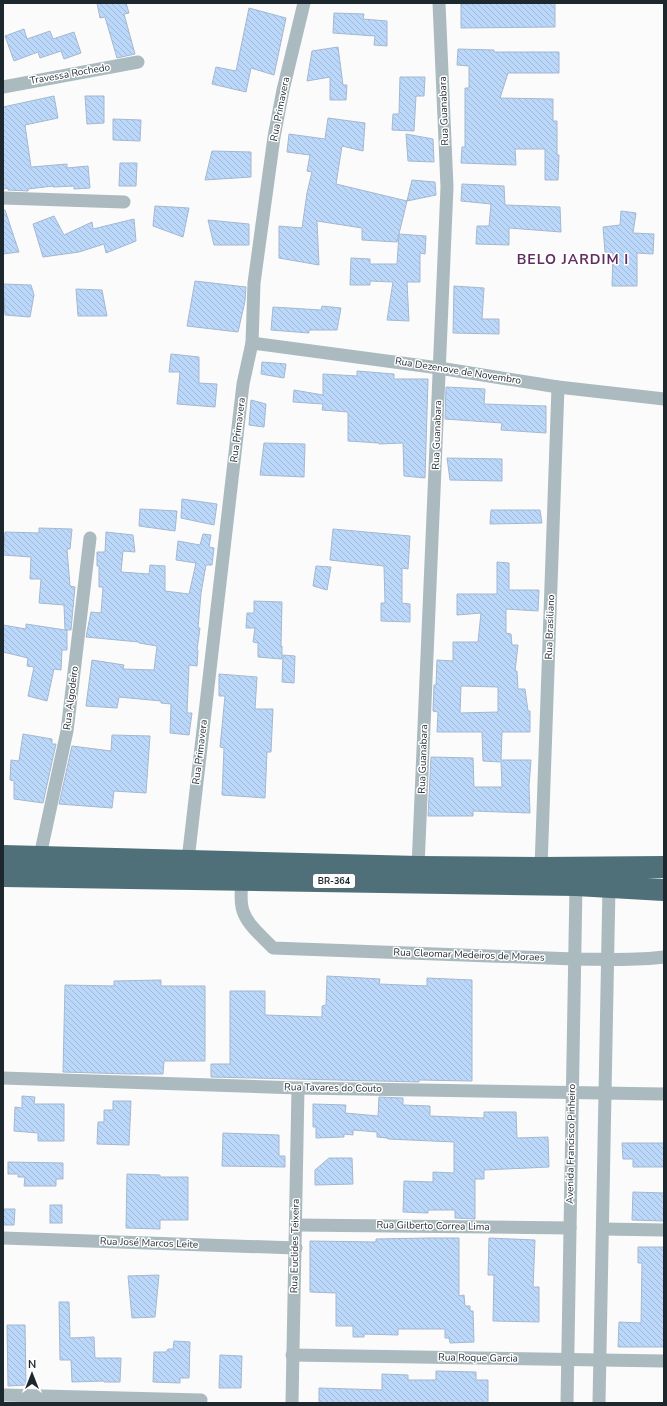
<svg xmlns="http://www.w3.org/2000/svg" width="667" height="1406" viewBox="0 0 667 1406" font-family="'Nunito Sans',sans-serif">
  <defs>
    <pattern id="building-back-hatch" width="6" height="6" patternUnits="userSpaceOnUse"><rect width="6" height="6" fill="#bbd7f9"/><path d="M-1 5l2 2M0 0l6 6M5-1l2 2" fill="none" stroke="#a0b9d6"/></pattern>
  </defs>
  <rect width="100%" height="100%" fill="#fbfbfb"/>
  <!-- building -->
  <g fill="url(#building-back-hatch)" stroke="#a5b8d0" fill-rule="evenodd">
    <path d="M97,3H126L129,13L124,14L135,54L117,58L105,17L100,18Z"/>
    <path d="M501,3H555V27L461,28V4Z"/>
    <path d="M249,8L286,18L274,75L251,68L246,92L212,84L216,67L236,71Z"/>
    <path d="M334,13L364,14L363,19L387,21V46L374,45L375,36L333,33Z"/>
    <path d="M24,29L27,39L50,31L53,39L74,32L81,53L64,59L61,51L40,58L38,52L14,61L5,36Z"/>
    <path d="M338,47L343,85H347L346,100H330V77L307,81L312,51Z"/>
    <path d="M458,49L494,50V52H559V73H508L500,98L553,99V121H557V155H559L558,180H545V149H515L516,165L461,163L462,147H465V88H469V66L457,65Z"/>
    <path d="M400,77H425L424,96H416L414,131L392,130L393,114H399Z"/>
    <path d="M54,96L58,118L25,125L31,167L67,164V168L88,166L90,188L74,189V186L53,187V186L28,189V191L8,190V188L3,189V107Z"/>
    <path d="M85,96H104V123L87,124Z"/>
    <path d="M328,118L365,123L363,151L342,146L336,184L407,201L397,242L362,240V228L317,221L319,265L279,258V226L302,228L307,193L312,172L307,171L310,155L287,152L289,134L325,139Z"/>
    <path d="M113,119L141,120L140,141L113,140Z"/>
    <path d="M406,134L433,139L434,162L408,161Z"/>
    <path d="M212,151L251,152V177L205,180Z"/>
    <path d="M120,163H137L136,186H119Z"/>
    <path d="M412,180L435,182L436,195L407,201Z"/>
    <path d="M462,184L504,186L505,205L560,207L561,232L509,228V245L476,244L477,226H489L491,204L461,201Z"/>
    <path d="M155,206L189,208L183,237L153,226Z"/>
    <path d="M3,210H5L19,252L3,254Z"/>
    <path d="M621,211L636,213L633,233L654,234L653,254L637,253V286H612L613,253L605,252L603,227L620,225Z"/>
    <path d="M54,216L64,235L92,222L93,229L134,219L136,241L106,253L104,244L79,252L43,257L33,224Z"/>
    <path d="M208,220L249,224V245H214Z"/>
    <path d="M399,234L426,236L425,254L420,253V282H407L409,321L387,320L393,282L370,281V285H350L351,258L370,259V264H397Z"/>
    <path d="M195,281L246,287L245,301L238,332L187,326Z"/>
    <path d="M3,284L31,285L34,295L30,317L5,315Z"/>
    <path d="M454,286L484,288L482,319H499V334L453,333Z"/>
    <path d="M76,289L102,290L107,316H78Z"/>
    <path d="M322,306L341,308L337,330H309V333L271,330L273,307L321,310Z"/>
    <path d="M171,354L199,357V383L217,384L215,407L177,404L180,372H169Z"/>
    <path d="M262,362L286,364L284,378L261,374Z"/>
    <path d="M357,371L394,374V379H428L425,478L404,476L403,443L379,444V443L348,441V412L322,410L323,404L293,402L294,390L323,395V374L357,376Z"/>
    <path d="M446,387L485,389L484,404L546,406V433L501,430L502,423L445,419Z"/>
    <path d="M251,400L266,404L264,427L249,425Z"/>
    <path d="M264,443L305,444L304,477L260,475Z"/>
    <path d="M447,458L502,459V481L450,480Z"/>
    <path d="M182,499L217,504L214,525L181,518Z"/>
    <path d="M140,509L177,511L175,531L139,526Z"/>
    <path d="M491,510H540L542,523L490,524Z"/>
    <path d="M39,528L72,529L70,549H67L70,586L75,587L71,630H65H67V650H62L61,670L54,669L47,701L28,696L34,667L27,666L28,658L3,652V625L26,629V624L65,630L64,605L39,603L41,579H30L31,557L3,555L5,532L39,533Z"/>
    <path d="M333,529L410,536L408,569L402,568V603L410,604V622L381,621V603H385L384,566L330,560Z"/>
    <path d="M106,532L133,535L135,552L123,551L121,572L149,574L150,565L165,566V591L189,594L196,563L176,560L178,541L200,545L203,534L211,535L209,547L214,548L212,565H206L201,593L198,628H200L197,650H198L197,666L189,665L187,713H192L189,735L170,733L171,704L161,703V701L119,697L117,708L86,706L92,660L124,665L123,669L154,670L157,646L139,643V642L86,637L91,612L101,613L103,587H99V566H97V552H105Z"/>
    <path d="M497,562L509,563V590H539L538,611L506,609V633L511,634L512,645H518L515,671H517L518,689H525L528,711H530V732H502L501,760H531L529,786L530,813L473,811V816H428L431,757L473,758L474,787H502L501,762L483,761L482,732H437L438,712L433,711L434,685H436L437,660L453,661V642H478L481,613L457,615V594H497ZM461,686L498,687V712L460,713Z"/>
    <path d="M316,566L331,567L327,590L313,586Z"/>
    <path d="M254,601L282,602L281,646H282V659L258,657V643L253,642L255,628H246L247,613H254Z"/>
    <path d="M283,655L295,656L294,683L282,682Z"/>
    <path d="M219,674L257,677L255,709H273L271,752H267L265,798L222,795L224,748L220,747L225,696H219Z"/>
    <path d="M23,734L52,739V744H56L43,803L14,799V781L10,780L11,760L19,761Z"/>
    <path d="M112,735L150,736L146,793L114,791L112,808L59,804L72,746L111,751Z"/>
    <path d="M327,976L380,979L379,984L427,986V978L472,980V1081L419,1080V1082L211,1077V1064H230V991H265V1015L322,1017V1006L326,1005Z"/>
    <path d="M161,980V986H205V1061H164L163,1074H130L63,1072L65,985L114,986V981Z"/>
    <path d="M22,1096L35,1097L34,1104H64V1141H38V1133L14,1131L15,1107L22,1108Z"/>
    <path d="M379,1097L403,1098V1105L430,1106V1116L484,1118V1112H516L517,1138L548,1137L549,1167L484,1170V1179H475V1219L455,1218V1210H428V1213L403,1212L404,1181L433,1182V1172L454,1173V1142L388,1139L387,1138L377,1137V1132L353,1130V1135L344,1134V1137L316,1138V1127H313V1104L346,1105L345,1113L378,1116Z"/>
    <path d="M113,1101H131L129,1145L97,1144L98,1122H104V1110H113Z"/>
    <path d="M223,1133L279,1135V1156H285V1167L222,1166Z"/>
    <path d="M622,1143H664V1167H633V1159H623Z"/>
    <path d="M329,1158H352L353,1184L315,1185V1170Z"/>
    <path d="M8,1162L63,1163V1179H56V1186H24L25,1177H18V1174H8Z"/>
    <path d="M127,1174L160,1175V1177H188V1220H160V1229L126,1228Z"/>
    <path d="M633,1192L664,1193V1221L632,1220Z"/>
    <rect x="50" y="1205" width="12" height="18"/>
    <path d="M3,1209H15L14,1225H3Z"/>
    <path d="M428,1238H459V1296L464,1295L465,1306H470V1311H473L474,1342L450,1343L449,1338H445V1329H398V1335L364,1334V1337H353V1326H336V1293L310,1292V1241L376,1242V1239Z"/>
    <path d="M489,1238L535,1240L533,1287H539V1322L493,1321L494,1275H488Z"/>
    <path d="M638,1247H664V1347H618L619,1322L641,1323L642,1263H638Z"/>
    <path d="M159,1275L155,1317L132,1318L128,1276Z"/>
    <path d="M59,1302H69L70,1338L94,1337L95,1358H121L120,1382H104V1381L72,1382L71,1360H60Z"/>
    <path d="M7,1325H25L26,1385L8,1386Z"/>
    <path d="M174,1341L190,1342L189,1378H180V1383L153,1382L154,1352H166L168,1349H173Z"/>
    <path d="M220,1355L242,1356L241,1388H219Z"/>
    <path d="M436,1371L476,1372V1380H488V1403H319V1388L382,1390V1374L408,1375V1380H436Z"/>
  </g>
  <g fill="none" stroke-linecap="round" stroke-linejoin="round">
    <!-- street -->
    <g stroke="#abbabe" stroke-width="13">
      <path d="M3,87L138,62"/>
      <path d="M3,198L124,202"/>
      <path d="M252,343L439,368L558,387L664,399"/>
      <path d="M40,856L67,731L90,538"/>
      <path d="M188,860L243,384L252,343L254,283L274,137L283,90L304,3"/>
      <path d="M418,867L447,187L439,3"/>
      <path d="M541,868L558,387"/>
      <path d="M242,880C241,890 240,902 243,911C248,926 263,937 273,948L575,959C604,959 635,961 664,957"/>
      <path d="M3,1078L298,1088L664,1094"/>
      <path d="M296,1225L570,1228"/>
      <path d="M603,1229L664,1230"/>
      <path d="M3,1238L296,1248"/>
      <path d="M292,1355L664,1361"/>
      <path d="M3,1395L201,1400"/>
      <path d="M292,1403L298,1088"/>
      <path d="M567,1403L576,885"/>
      <path d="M599,1403L609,887"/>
    </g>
    <!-- highway -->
    <g stroke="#4f7078" stroke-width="22">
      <path d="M3,856L418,867L541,868L664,867"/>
      <path d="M3,876L576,885L664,890"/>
    </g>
  </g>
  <g text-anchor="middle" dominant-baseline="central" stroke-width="3" stroke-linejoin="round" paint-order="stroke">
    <!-- shield labels -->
    <rect fill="#fff" stroke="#60686d" stroke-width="1" x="313" y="874" width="42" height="14" rx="3"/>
    <g font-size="9" font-weight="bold" fill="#1c272e">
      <text x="334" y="881">BR-364</text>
    </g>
    <!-- street labels -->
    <g font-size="10" fill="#1c272e" stroke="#fff">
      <text transform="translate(70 74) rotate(-10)">Travessa Rochedo</text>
      <text transform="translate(280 109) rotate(-79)">Rua Primavera</text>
      <text transform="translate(444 111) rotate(-92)">Rua Guanabara</text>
      <text transform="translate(458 371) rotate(9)">Rua Dezenove de Novembro</text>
      <text transform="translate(238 430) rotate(-83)">Rua Primavera</text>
      <text transform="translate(437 435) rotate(-88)">Rua Guanabara</text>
      <text transform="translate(550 627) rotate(-88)">Rua Brasiliano</text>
      <text transform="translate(71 698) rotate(-83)">Rua Algodeiro</text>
      <text transform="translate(200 752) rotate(-83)">Rua Primavera</text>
      <text transform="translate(423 759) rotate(-88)">Rua Guanabara</text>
      <text transform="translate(469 955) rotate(2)">Rua Cleomar Medeiros de Moraes</text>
      <text transform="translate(333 1088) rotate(1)">Rua Tavares do Couto</text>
      <text transform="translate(571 1144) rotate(-89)">Avenida Francisco Pinheiro</text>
      <text transform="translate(433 1226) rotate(1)">Rua Gilberto Correa Lima</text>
      <text transform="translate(149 1243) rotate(2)">Rua José Marcos Leite</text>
      <text transform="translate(295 1246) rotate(-89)">Rua Euclides Teixeira</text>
      <text transform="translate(478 1358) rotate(1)">Rua Roque Garcia</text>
    </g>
    <!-- district labels -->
    <g font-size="14" font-weight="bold" letter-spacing="1" fill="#602e5f" stroke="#fff">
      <text x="573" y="259">BELO JARDIM I</text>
    </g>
  </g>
  <!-- border -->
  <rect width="667" height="1406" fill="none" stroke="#1c272e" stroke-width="8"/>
  <!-- north arrow -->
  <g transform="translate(32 1374)" stroke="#ffffff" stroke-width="3" paint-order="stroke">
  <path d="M0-3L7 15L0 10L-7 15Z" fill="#1c272e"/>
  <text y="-6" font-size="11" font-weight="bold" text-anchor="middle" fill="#1c272e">N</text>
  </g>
</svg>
